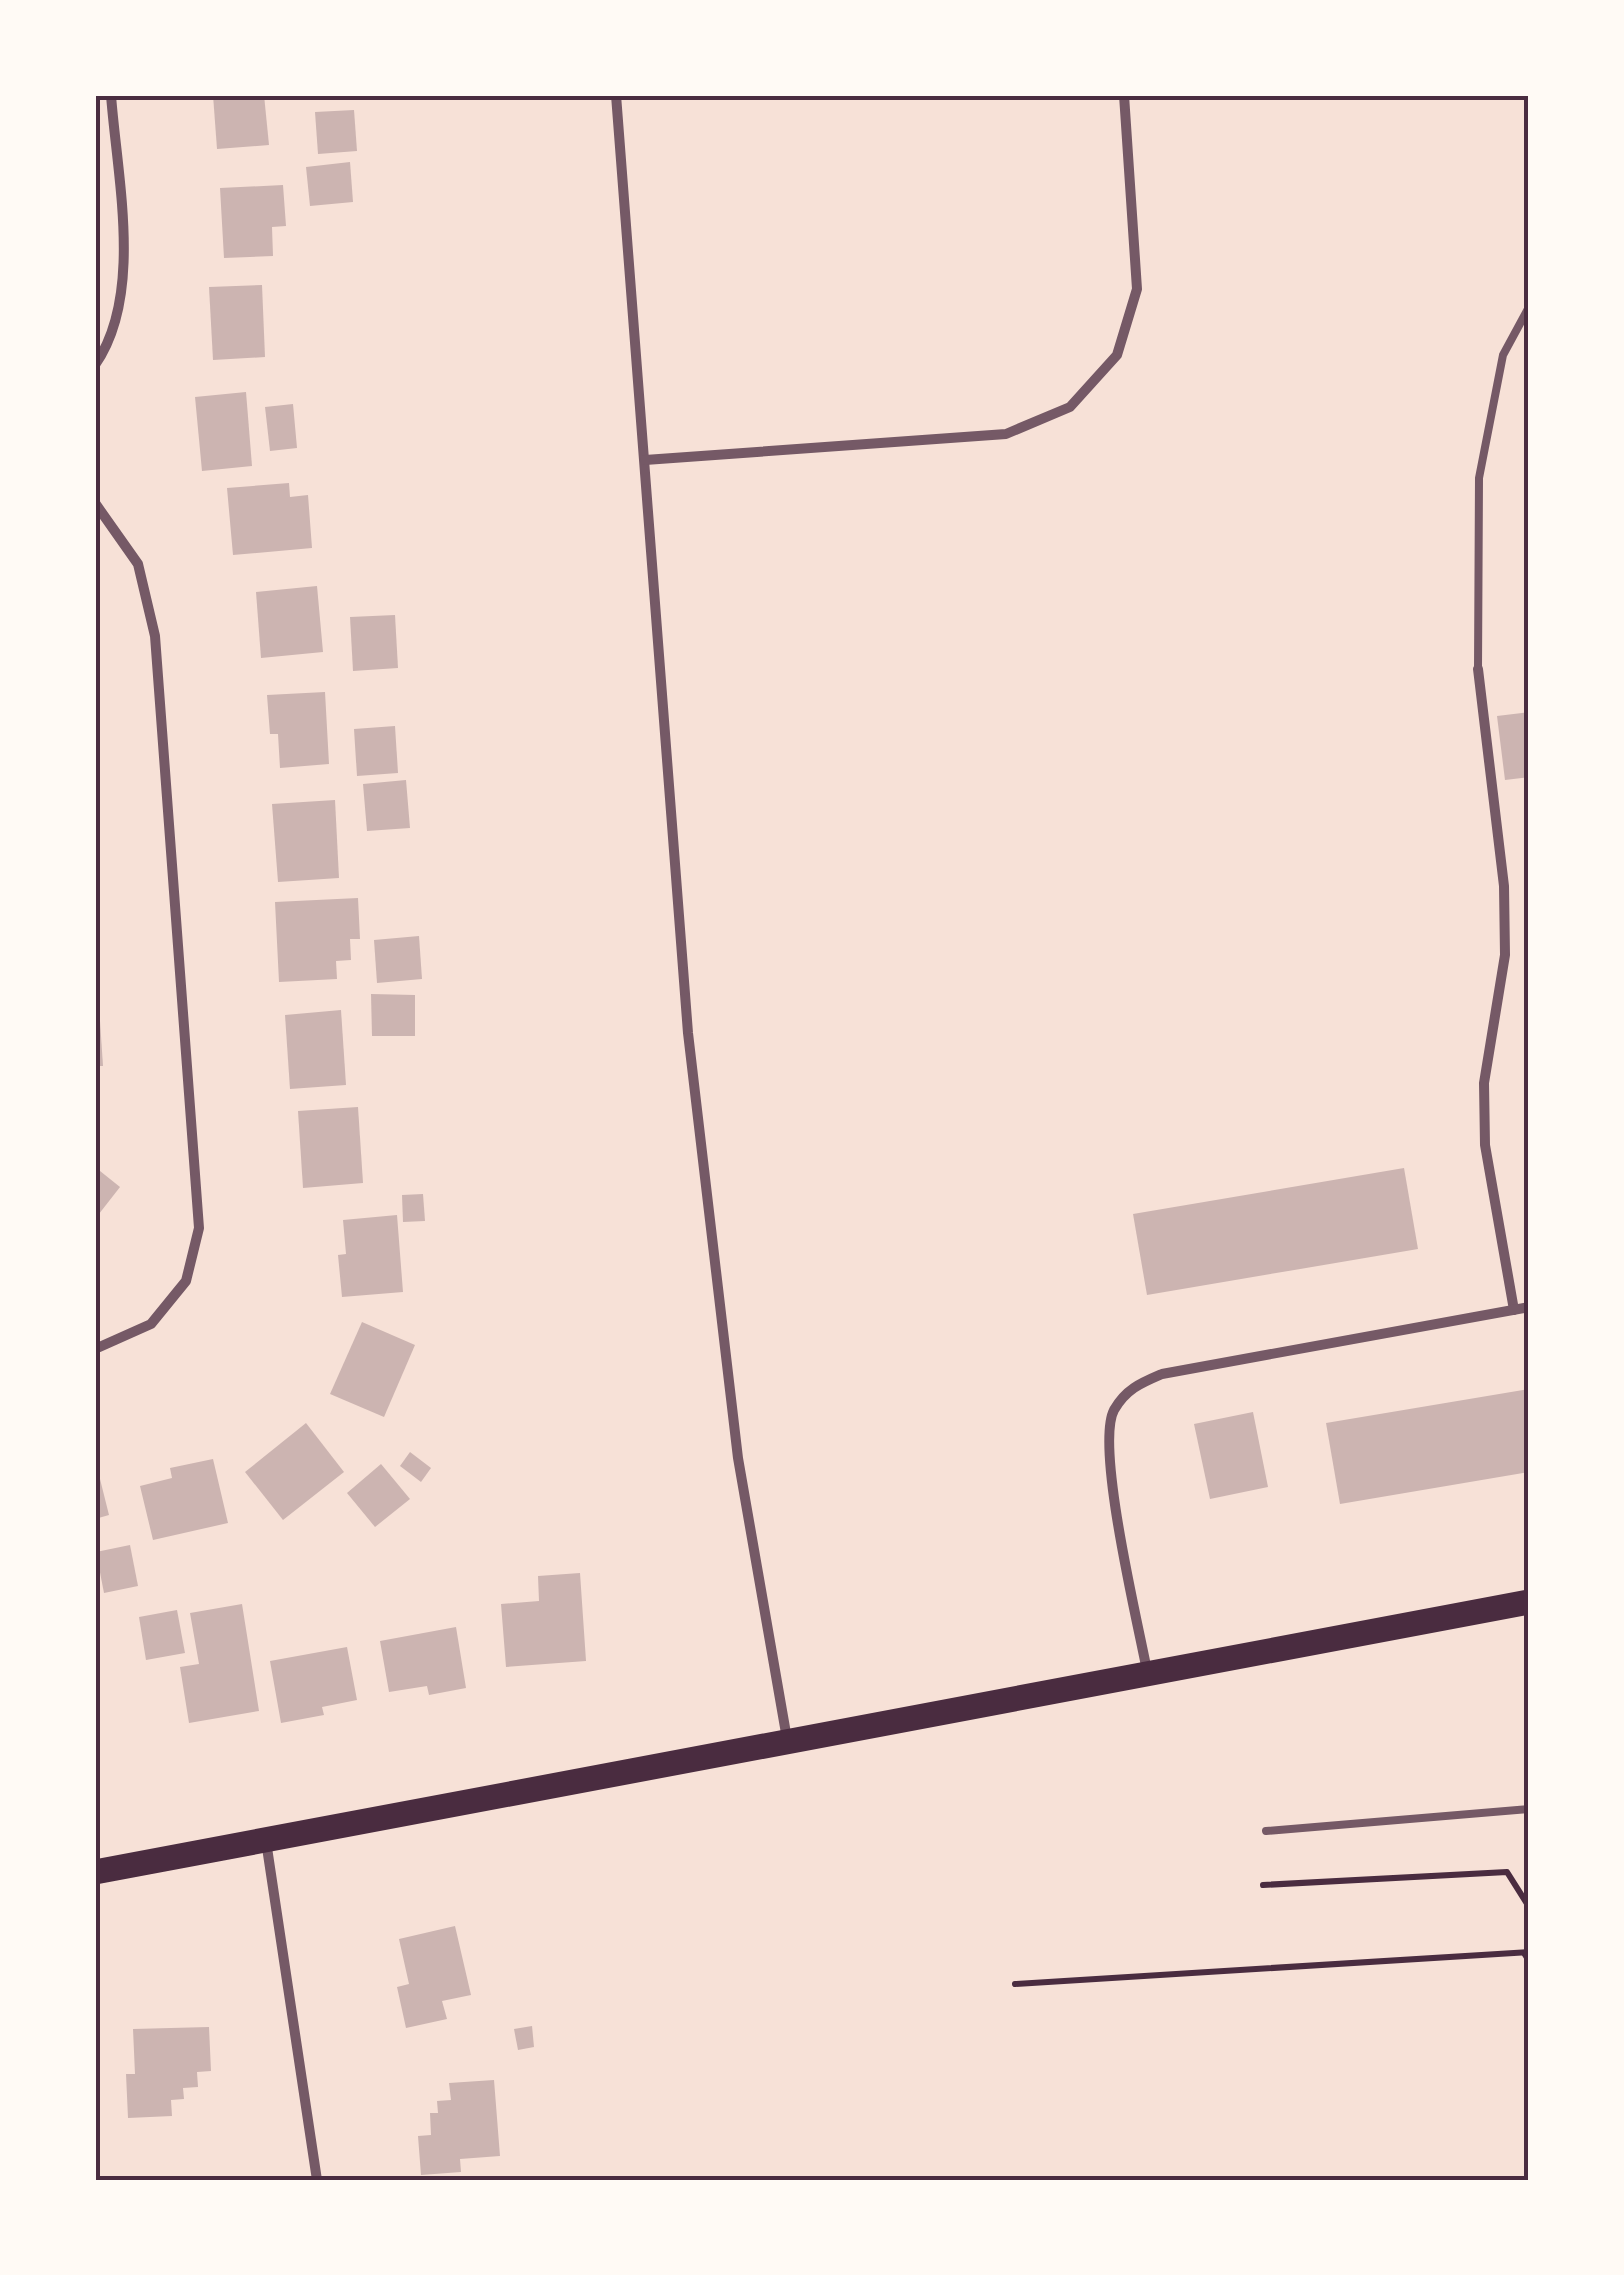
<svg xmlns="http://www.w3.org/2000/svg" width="1624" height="2275" viewBox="0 0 1624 2275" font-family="'DM Sans',sans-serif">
  <rect width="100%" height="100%" fill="#f7e1d7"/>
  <!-- building -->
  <g fill="#ccb4b1">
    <path d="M213,95H264L269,145L217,149Z"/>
    <path d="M354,110L357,151L318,154L315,112Z"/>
    <path d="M350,162L353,202L310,206L306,167Z"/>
    <path d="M283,185L286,226L272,227L273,256L224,258L220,188Z"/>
    <path d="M262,285L265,357L213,360L209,287Z"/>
    <path d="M246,392L252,466L202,471L195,397Z"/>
    <path d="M293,404L297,448L270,451L265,407Z"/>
    <path d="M289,483L290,497L308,495L312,548L233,555L227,488Z"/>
    <path d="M317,586L323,652L261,658L256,592Z"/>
    <path d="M395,615L398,668L353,671L350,617Z"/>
    <path d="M325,692L329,764L280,768L278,734H270L267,695Z"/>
    <path d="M1529,712V777L1505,780L1497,716Z"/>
    <path d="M395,726L398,773L357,776L354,729Z"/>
    <path d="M406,780L410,828L367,831L363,784Z"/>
    <path d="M335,800L339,878L278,882L272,804Z"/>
    <path d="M358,898L360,939H350L351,960L336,961L337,979L279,982L275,902Z"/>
    <path d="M419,936L422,979L377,983L374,940Z"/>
    <path d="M371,994L415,995V1036H372Z"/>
    <path d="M341,1010L346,1085L290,1089L285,1015Z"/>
    <path d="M95,1021H100L103,1066H95Z"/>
    <path d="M358,1107L363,1183L303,1188L298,1111Z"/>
    <path d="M95,1167L120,1187L95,1219Z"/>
    <path d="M1404,1168L1418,1249L1147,1295L1133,1214Z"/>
    <path d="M423,1194L425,1221L403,1222L402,1195Z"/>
    <path d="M397,1215L403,1292L342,1297L338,1255L346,1254L343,1220Z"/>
    <path d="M362,1322L415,1345L384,1417L330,1394Z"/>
    <path d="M1529,1389V1472L1340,1504L1326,1423Z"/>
    <path d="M1253,1412L1268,1487L1210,1499L1194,1424Z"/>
    <path d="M306,1423L344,1472L283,1520L245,1472Z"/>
    <path d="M410,1452L431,1468L421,1482L400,1466Z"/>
    <path d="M213,1459L228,1523L153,1540L140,1486L172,1478L170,1468Z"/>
    <path d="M96,1463L109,1515L95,1519V1464Z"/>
    <path d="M381,1464L410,1499L375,1527L347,1493Z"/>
    <path d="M130,1545L138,1586L104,1593L96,1552Z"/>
    <path d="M580,1573L586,1661L506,1667L501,1604L539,1601L538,1576Z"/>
    <path d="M242,1604L259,1711L189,1723L180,1667L199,1664L190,1613Z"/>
    <path d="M177,1610L185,1653L146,1660L139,1617Z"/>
    <path d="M456,1627L466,1688L429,1695L427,1686L389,1692L380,1641Z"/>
    <path d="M347,1647L357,1700L322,1707L324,1715L281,1723L270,1661Z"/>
    <path d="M455,1926L471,1995L442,2001L447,2019L406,2028L397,1987L409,1984L399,1939Z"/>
    <path d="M532,2026L534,2047L518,2050L514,2029Z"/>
    <path d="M209,2027L211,2071L197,2072L198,2087L183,2088L184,2099L171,2100L172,2116L128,2118L126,2074H135L133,2029Z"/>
    <path d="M494,2080L500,2156L460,2159L461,2172L421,2175L418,2136L431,2135L430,2113H438L437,2101L451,2100L449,2083Z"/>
  </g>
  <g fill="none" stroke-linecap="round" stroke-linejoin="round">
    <!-- path -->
    <g stroke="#4a2c40" stroke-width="6">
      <path d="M1263,1885L1507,1872L1529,1907"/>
      <path d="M1524,1953L1529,1961"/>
      <path d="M1015,1984L1529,1952"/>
    </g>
    <!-- service -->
    <g stroke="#755966" stroke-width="8">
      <path d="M1478,669L1479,478L1503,355L1529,307"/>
      <path d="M1266,1831L1529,1809"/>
    </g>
    <!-- minor -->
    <g stroke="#755966" stroke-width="10">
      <path d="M616,95L688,1033L738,1458L787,1739"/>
      <path d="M95,365C144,295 117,177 111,95"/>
      <path d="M645,460L1006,434L1070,407L1117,355L1137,289L1124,95"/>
      <path d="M95,503L138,564L155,636L199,1228L186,1281L151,1324L95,1349"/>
      <path d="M1478,669L1504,886L1505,955L1484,1083L1485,1145L1514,1310"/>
      <path d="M1147,1671C1138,1623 1095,1446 1114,1410C1126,1389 1141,1383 1162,1374L1529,1307"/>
      <path d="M266,1841L317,2180"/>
    </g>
    <!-- primary -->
    <path stroke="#4a2c40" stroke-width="25" d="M95,1872L1529,1602"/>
  </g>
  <!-- border -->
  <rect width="1624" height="2275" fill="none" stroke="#fffaf5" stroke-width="195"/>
  <rect x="98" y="98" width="1428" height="2080" fill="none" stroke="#4a2c40" stroke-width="4"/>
</svg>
